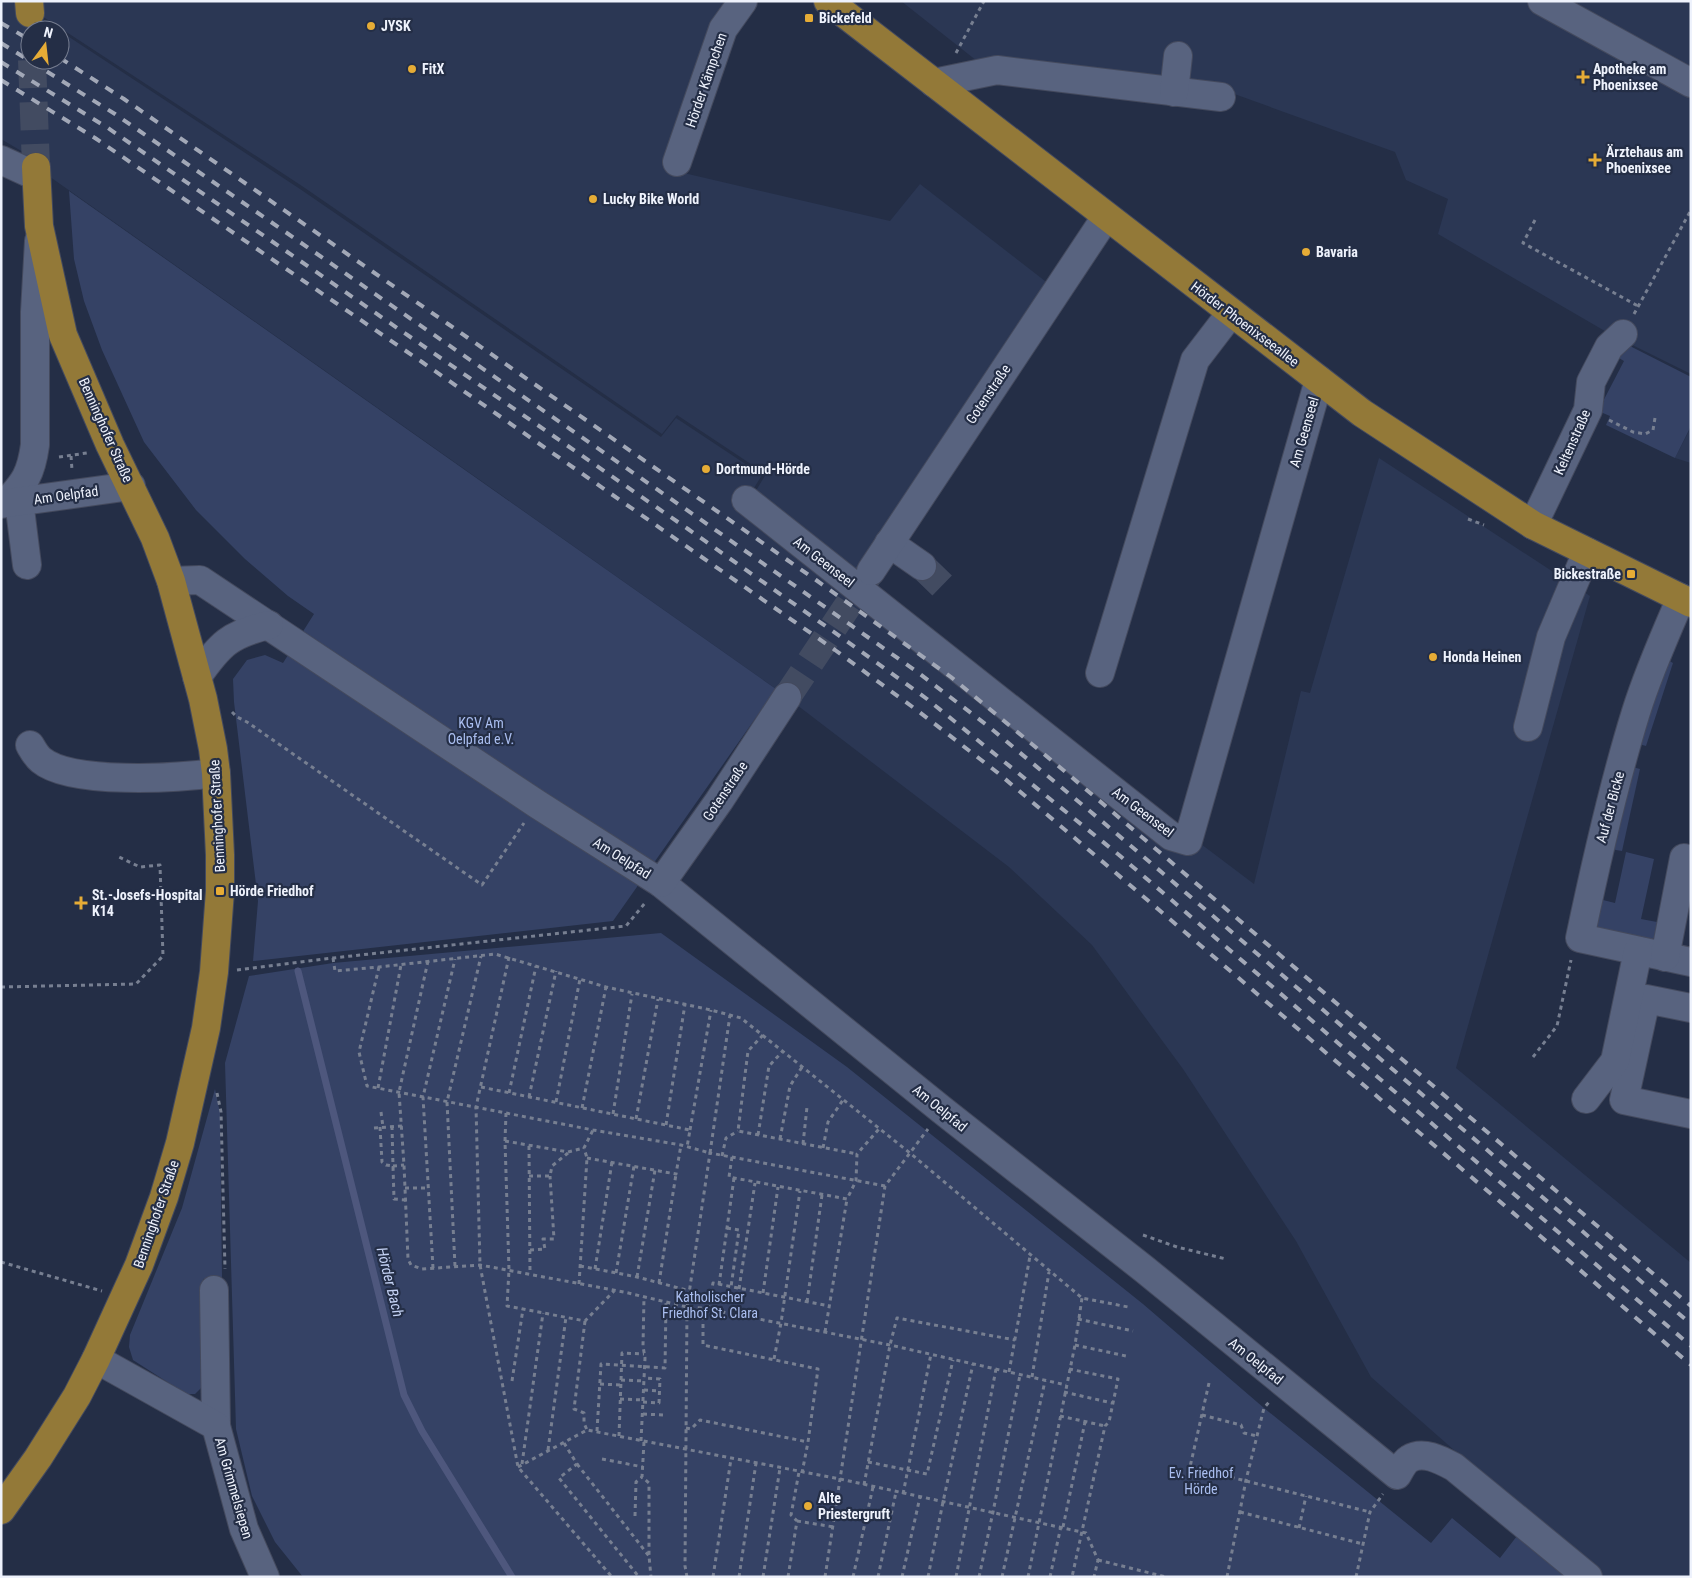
<svg xmlns="http://www.w3.org/2000/svg" width="1692" height="1578" viewBox="0 0 1692 1578" font-family="'Roboto Condensed',sans-serif">
  <rect width="100%" height="100%" fill="#242e46"/>
  <!-- built -->
  <g fill="#2b3754">
    <path d="M1,1H10L58,30H30V60H60V31L300,189L661,437L676,418L762,475L746,501L1254,884L1301,691L1310,693L1379,458L1590,596L1456,1068L1691,1263V1577H1598L1371,1377L1296,1241L1183,1069L1092,945L1009,867L776,689L36,167L23,152L1,139Z"/>
    <path d="M19,1H735L671,170L890,221L920,184L1054,288L860,582L751,499L766,474L677,415L662,434L302,186Z"/>
    <path d="M901,1H1691V374L1610,334L1438,234L1448,199L1406,180L1395,152L1201,82L977,61Z"/>
    <path d="M1691,427V463L1675,458Z"/>
  </g>
  <!-- green -->
  <g fill="#354265">
    <path d="M69,191L776,689L613,921L253,961L258,901L234,702L233,679L247,660L265,655L283,663L314,614L288,596L245,559L196,510L144,442L102,350L84,301L74,259Z"/>
    <path d="M1624,343L1691,377V426L1675,458L1606,425L1610,416L1598,411L1624,361L1617,357Z"/>
    <path d="M1664,658L1673,663L1646,746L1635,743Z"/>
    <path d="M1629,766L1640,769L1622,851L1610,849Z"/>
    <path d="M1626,852L1654,859L1641,919L1657,922L1654,938L1651,940L1601,932L1595,923V898L1615,903Z"/>
    <path d="M661,933L847,1067L1143,1304L1264,1408L1431,1543L1452,1518L1500,1558L1520,1532L1572,1577H303L275,1542L252,1496L236,1429L225,1063L249,976L333,963Z"/>
    <path d="M215,1089L220,1113L222,1278L203,1279L207,1382L195,1394H186L133,1360L129,1347L130,1335L182,1208Z"/>
  </g>
  <g fill="none" stroke-linecap="round" stroke-linejoin="round">
    <!-- stream -->
    <path stroke="#4e577d" stroke-width="7" d="M298,971L404,1395L422,1431L512,1577"/>
    <!-- minor-tunnel -->
    <g stroke="#424b61" stroke-width="28" stroke-dasharray="28 14" stroke-linecap="butt">
      <path d="M922,566L951,594"/>
      <path d="M787,697L871,571"/>
    </g>
    <!-- major-tunnel -->
    <path stroke="#424b61" stroke-width="28" stroke-dasharray="28 14" stroke-linecap="butt" d="M32,60L36,167"/>
    <defs>
      <g id="minor">
        <path d="M1542,1L1691,83"/>
        <path d="M934,83L997,70L1221,97"/>
        <path d="M1174,92L1178,56"/>
        <path d="M1,160L36,176"/>
        <path d="M677,162L723,29L743,1"/>
        <path d="M746,500L1171,836L1188,841L1319,380"/>
        <path d="M19,501L27,565"/>
        <path d="M6,503C25,482 31,474 35,445V312L39,241"/>
        <path d="M1,504L131,486"/>
        <path d="M1533,525L1588,410L1591,382L1609,347L1623,334"/>
        <path d="M889,543L922,566"/>
        <path d="M871,571L1106,217"/>
        <path d="M171,581L200,580L537,804L661,883L942,1110L1144,1269L1397,1475C1400,1470 1404,1462 1409,1459C1423,1450 1441,1460 1454,1467L1588,1577"/>
        <path d="M1681,598C1665,635 1648,673 1636,712C1613,786 1596,862 1580,938L1691,962"/>
        <path d="M1100,673L1195,360L1231,313"/>
        <path d="M197,677C220,644 230,634 269,625"/>
        <path d="M1528,727L1551,637L1587,552"/>
        <path d="M30,745C33,750 36,756 41,760C71,785 177,778 216,773"/>
        <path d="M661,883L719,801L787,697"/>
        <path d="M1665,957L1684,858"/>
        <path d="M1691,1008L1646,999L1624,1100L1691,1114"/>
        <path d="M1586,1099L1615,1061L1638,951"/>
        <path d="M214,1290L216,1426"/>
        <path d="M96,1359L216,1426L244,1529L265,1577"/>
      </g>
      <g id="major">
        <path d="M29,1L30,13"/>
        <path d="M828,1L1362,413L1533,525L1691,603"/>
        <path d="M1,1510L38,1458L77,1396L96,1359L139,1265L164,1197L180,1143L206,1028L214,972L220,891V855L216,773L213,749L203,699L171,581L155,538L110,445L63,335L39,226L36,167"/>
      </g>
    </defs>
    <!-- minor casing -->
    <use href="#minor" stroke="#444a5e" stroke-width="30"/>
    <!-- major casing -->
    <use href="#major" stroke="#444a5e" stroke-width="30"/>
    <!-- path -->
    <g stroke="#777f91" stroke-width="3" stroke-dasharray="4 4" stroke-linecap="butt">
      <path d="M956,53L984,1"/>
      <path d="M1535,220L1523,243L1638,306"/>
      <path d="M1634,314L1691,210"/>
      <path d="M1609,420L1633,432L1645,434L1653,430L1655,418"/>
      <path d="M71,456L72,470"/>
      <path d="M59,457L87,453"/>
      <path d="M1468,519L1484,525"/>
      <path d="M232,712L237,717L247,722L482,885L524,823"/>
      <path d="M509,957L476,1107L480,1265L518,1467L612,1577"/>
      <path d="M333,958L335,971L379,967L495,954L606,987L711,1010L741,1018L910,1153L1082,1298L1128,1307"/>
      <path d="M428,961L399,1092L404,1165L408,1259L411,1265L422,1269L480,1265L624,1292L687,1307L703,1308L890,1345L1066,1385"/>
      <path d="M379,967L359,1052L367,1086L593,1130L681,1145L710,1153L730,1015"/>
      <path d="M237,970L333,958L626,926L645,903"/>
      <path d="M1,987L136,984L163,956L160,865L140,867L119,857"/>
      <path d="M763,1035L748,1051L738,1131L857,1154"/>
      <path d="M1533,1057L1557,1026L1571,960"/>
      <path d="M481,1087L690,1130L687,1147"/>
      <path d="M378,1088L401,965"/>
      <path d="M217,1093L221,1112L225,1269"/>
      <path d="M509,1093L536,966"/>
      <path d="M529,1097L556,971"/>
      <path d="M556,1102L580,979"/>
      <path d="M582,1108L606,987"/>
      <path d="M381,1112L383,1127"/>
      <path d="M506,1113L505,1141L509,1270L507,1306L585,1321L614,1291"/>
      <path d="M613,1114L632,994"/>
      <path d="M636,1119L658,999"/>
      <path d="M666,1125L685,1004"/>
      <path d="M392,1126L393,1166L404,1165"/>
      <path d="M380,1127L382,1162L386,1165L393,1166L394,1199L406,1200"/>
      <path d="M374,1128L402,1126"/>
      <path d="M690,1130L711,1010"/>
      <path d="M758,1135L769,1066L782,1052"/>
      <path d="M780,1139L790,1086L802,1067"/>
      <path d="M505,1141L568,1152L584,1148"/>
      <path d="M803,1144L807,1107"/>
      <path d="M529,1146L530,1274"/>
      <path d="M823,1148L828,1122L843,1100"/>
      <path d="M722,1156L726,1138L738,1131"/>
      <path d="M732,1157L729,1177L847,1199L856,1181L857,1154L879,1129"/>
      <path d="M587,1158L676,1174L681,1145"/>
      <path d="M529,1176H550L552,1166L568,1153"/>
      <path d="M405,1188H428"/>
      <path d="M727,1228L739,1230L731,1287"/>
      <path d="M1143,1235L1177,1247L1226,1259"/>
      <path d="M530,1250L545,1249L543,1239H554L550,1176"/>
      <path d="M1,1262L102,1291"/>
      <path d="M455,1266L447,1102L481,956"/>
      <path d="M580,1266L637,1277L690,1291"/>
      <path d="M433,1268L423,1097L455,959"/>
      <path d="M595,1269L612,1162"/>
      <path d="M616,1273L634,1166"/>
      <path d="M637,1277L655,1170"/>
      <path d="M659,1283L676,1174"/>
      <path d="M579,1284L587,1158L584,1148L593,1130"/>
      <path d="M719,1285L734,1178"/>
      <path d="M739,1289L755,1183"/>
      <path d="M763,1293L778,1187"/>
      <path d="M807,1302L822,1195"/>
      <path d="M703,1308V1345L818,1369L808,1442L802,1473"/>
      <path d="M708,1309L713,1283L829,1306"/>
      <path d="M1078,1319L1133,1331"/>
      <path d="M585,1321L574,1409L584,1413V1423L587,1430"/>
      <path d="M825,1332L847,1199"/>
      <path d="M1075,1345L1126,1356"/>
      <path d="M774,1359L781,1323L800,1191"/>
      <path d="M1069,1369L1118,1379L1109,1422L1105,1426L1072,1577"/>
      <path d="M1009,1372L1030,1256"/>
      <path d="M1032,1377L1049,1272"/>
      <path d="M621,1380L644,1381"/>
      <path d="M512,1381L523,1309"/>
      <path d="M1209,1383L1190,1467L1370,1512"/>
      <path d="M600,1384L621,1385"/>
      <path d="M644,1390L660,1391"/>
      <path d="M1064,1392L1112,1403"/>
      <path d="M620,1399L643,1400"/>
      <path d="M643,1402L659,1403L660,1379L644,1378"/>
      <path d="M643,1414L663,1415"/>
      <path d="M1202,1415L1241,1425L1244,1433L1257,1436"/>
      <path d="M1060,1416L1105,1426"/>
      <path d="M686,1428L691,1429L700,1420L808,1442"/>
      <path d="M597,1431L601,1364L665,1368L666,1303"/>
      <path d="M619,1436L622,1353L644,1354"/>
      <path d="M641,1441L645,1358L643,1346L644,1297"/>
      <path d="M644,1442L642,1477L649,1483V1556L651,1577"/>
      <path d="M564,1443L577,1464L559,1478L639,1577"/>
      <path d="M548,1450L566,1317"/>
      <path d="M602,1459L643,1467"/>
      <path d="M868,1462L927,1474L953,1360"/>
      <path d="M522,1464L543,1313"/>
      <path d="M577,1464L649,1556"/>
      <path d="M518,1467L587,1430L840,1479L1086,1533L1098,1560L1094,1577"/>
      <path d="M864,1485L890,1345L897,1318L1015,1340"/>
      <path d="M903,1494L931,1354"/>
      <path d="M1240,1512L1363,1544"/>
      <path d="M635,1516L636,1482L642,1477"/>
      <path d="M797,1521L834,1527"/>
      <path d="M1063,1527L1085,1422"/>
      <path d="M1299,1528L1306,1496"/>
      <path d="M1098,1560L1166,1577"/>
      <path d="M687,1577L685,1566L687,1307L710,1153L885,1186"/>
      <path d="M713,1577L731,1459"/>
      <path d="M739,1577L756,1463"/>
      <path d="M763,1577L780,1468"/>
      <path d="M788,1577L797,1521L791,1515L799,1472"/>
      <path d="M825,1577L885,1186L928,1129"/>
      <path d="M853,1577L873,1487"/>
      <path d="M878,1577L896,1492"/>
      <path d="M902,1577L920,1497"/>
      <path d="M928,1577L943,1502L973,1364"/>
      <path d="M956,1577L996,1369"/>
      <path d="M979,1577L993,1512L1020,1375"/>
      <path d="M1002,1577L1045,1381"/>
      <path d="M1028,1577L1075,1345L1082,1298"/>
      <path d="M1050,1577L1061,1526"/>
      <path d="M1227,1577L1246,1480L1264,1408L1269,1402"/>
      <path d="M1356,1577L1370,1512L1383,1494"/>
    </g>
    <!-- minor -->
    <use href="#minor" stroke="#58637f" stroke-width="28"/>
    <!-- major -->
    <use href="#major" stroke="#937938" stroke-width="28"/>
    <!-- rail -->
    <g stroke="#a2a8b7" stroke-width="4" stroke-dasharray="9 9" stroke-linecap="butt">
      <path d="M1,23L30,40"/>
      <path d="M1,43L115,114L697,517L916,671L988,726L1104,823L1691,1324"/>
      <path d="M60,58L124,99L448,324L816,580L951,677L1068,774L1691,1306"/>
      <path d="M1,62L108,128L688,529L841,637L927,699L1119,855L1691,1346"/>
      <path d="M1,80L95,138L422,362L835,650L918,711L998,773L1110,868L1691,1365"/>
    </g>
  </g>
  <!-- markers -->
  <g fill="#e6ac36" stroke="#242e46" stroke-width="2">
    <rect x="804" y="13" width="10" height="10" rx="2.5"/>
    <circle cx="371" cy="26" r="5"/>
    <circle cx="412" cy="69" r="5"/>
    <path d="M1580.5 69.5h5v5h5v5h-5v5h-5v-5h-5v-5h5z"/>
    <path d="M1592.5 152.5h5v5h5v5h-5v5h-5v-5h-5v-5h5z"/>
    <circle cx="593" cy="199" r="5"/>
    <circle cx="1306" cy="252" r="5"/>
    <circle cx="706" cy="469" r="5"/>
    <rect x="1626" y="569" width="10" height="10" rx="2.5"/>
    <circle cx="1433" cy="657" r="5"/>
    <rect x="215" y="886" width="10" height="10" rx="2.5"/>
    <path d="M78.5 895.5h5v5h5v5h-5v5h-5v-5h-5v-5h5z"/>
    <circle cx="808" cy="1506" r="5"/>
  </g>
  <g text-anchor="middle" dominant-baseline="central" stroke-width="4.5" stroke-linejoin="round" paint-order="stroke">
    <!-- poi labels -->
    <g font-size="14" font-weight="bold" fill="#eef2fc" stroke="#242e46" text-anchor="start">
      <text x="819" y="18">Bickefeld</text>
      <text x="381" y="26">JYSK</text>
      <text x="422" y="69">FitX</text>
      <text x="1593" y="69">Apotheke am<tspan x="1593" dy="16">Phoenixsee</tspan></text>
      <text x="1606" y="152">Ärztehaus am<tspan x="1606" dy="16">Phoenixsee</tspan></text>
      <text x="603" y="199">Lucky Bike World</text>
      <text x="1316" y="252">Bavaria</text>
      <text x="716" y="469">Dortmund-Hörde</text>
      <text x="1621" y="574" text-anchor="end">Bickestraße</text>
      <text x="1443" y="657">Honda Heinen</text>
      <text x="230" y="891">Hörde Friedhof</text>
      <text x="92" y="895">St.-Josefs-Hospital<tspan x="92" dy="16">K14</tspan></text>
      <text x="818" y="1498">Alte<tspan x="818" dy="16">Priestergruft</tspan></text>
    </g>
    <!-- street labels -->
    <g font-size="14" fill="#eef2fc" stroke="#242e46">
      <text transform="translate(706 80) rotate(-71)">Hörder Kämpchen</text>
      <text transform="translate(1245 324) rotate(37)">Hörder Phoenixseeallee</text>
      <text transform="translate(988 394) rotate(-56)">Gotenstraße</text>
      <text transform="translate(106 430) rotate(66)">Benninghofer Straße</text>
      <text transform="translate(1304 432) rotate(-74)">Am Geenseel</text>
      <text transform="translate(1572 442) rotate(-66)">Keltenstraße</text>
      <text transform="translate(66 495) rotate(-8)">Am Oelpfad</text>
      <text transform="translate(824 562) rotate(38)">Am Geenseel</text>
      <text transform="translate(725 791) rotate(-56)">Gotenstraße</text>
      <text transform="translate(1610 807) rotate(-75)">Auf der Bicke</text>
      <text transform="translate(1143 812) rotate(37)">Am Geenseel</text>
      <text transform="translate(217 816) rotate(-93)">Benninghofer Straße</text>
      <text transform="translate(622 858) rotate(32)">Am Oelpfad</text>
      <text transform="translate(940 1108) rotate(39)">Am Oelpfad</text>
      <text transform="translate(156 1214) rotate(-71)">Benninghofer Straße</text>
      <text transform="translate(1256 1361) rotate(39)">Am Oelpfad</text>
      <text transform="translate(234 1488) rotate(74)">Am Grimmelsiepen</text>
    </g>
    <!-- park labels -->
    <g font-size="14" fill="#aabef0" stroke="#242e46">
      <text x="481" y="723">KGV Am<tspan x="481" dy="16">Oelpfad e.V.</tspan></text>
      <text x="710" y="1297">Katholischer<tspan x="710" dy="16">Friedhof St. Clara</tspan></text>
      <text x="1201" y="1473">Ev. Friedhof<tspan x="1201" dy="16">Hörde</tspan></text>
    </g>
    <!-- water labels -->
    <g font-size="15" font-style="italic" fill="#c4d2f4" stroke="#242e46">
      <text transform="translate(390 1282) rotate(76)">Hörder Bach</text>
    </g>
  </g>
  <!-- border -->
  <rect width="1692" height="1578" fill="none" stroke="#eef2fc" stroke-width="5"/>
  <!-- north arrow -->
  <g transform="translate(45 45) rotate(15)"><circle r="24" fill="#242e46" stroke="#757c8f"/>
  <path d="M0-4L9 19L0 12L-9 19Z" fill="#e6ac36"/>
  <text y="-8" font-size="14" font-weight="bold" text-anchor="middle" fill="#eef2fc">N</text>
  </g>
</svg>
